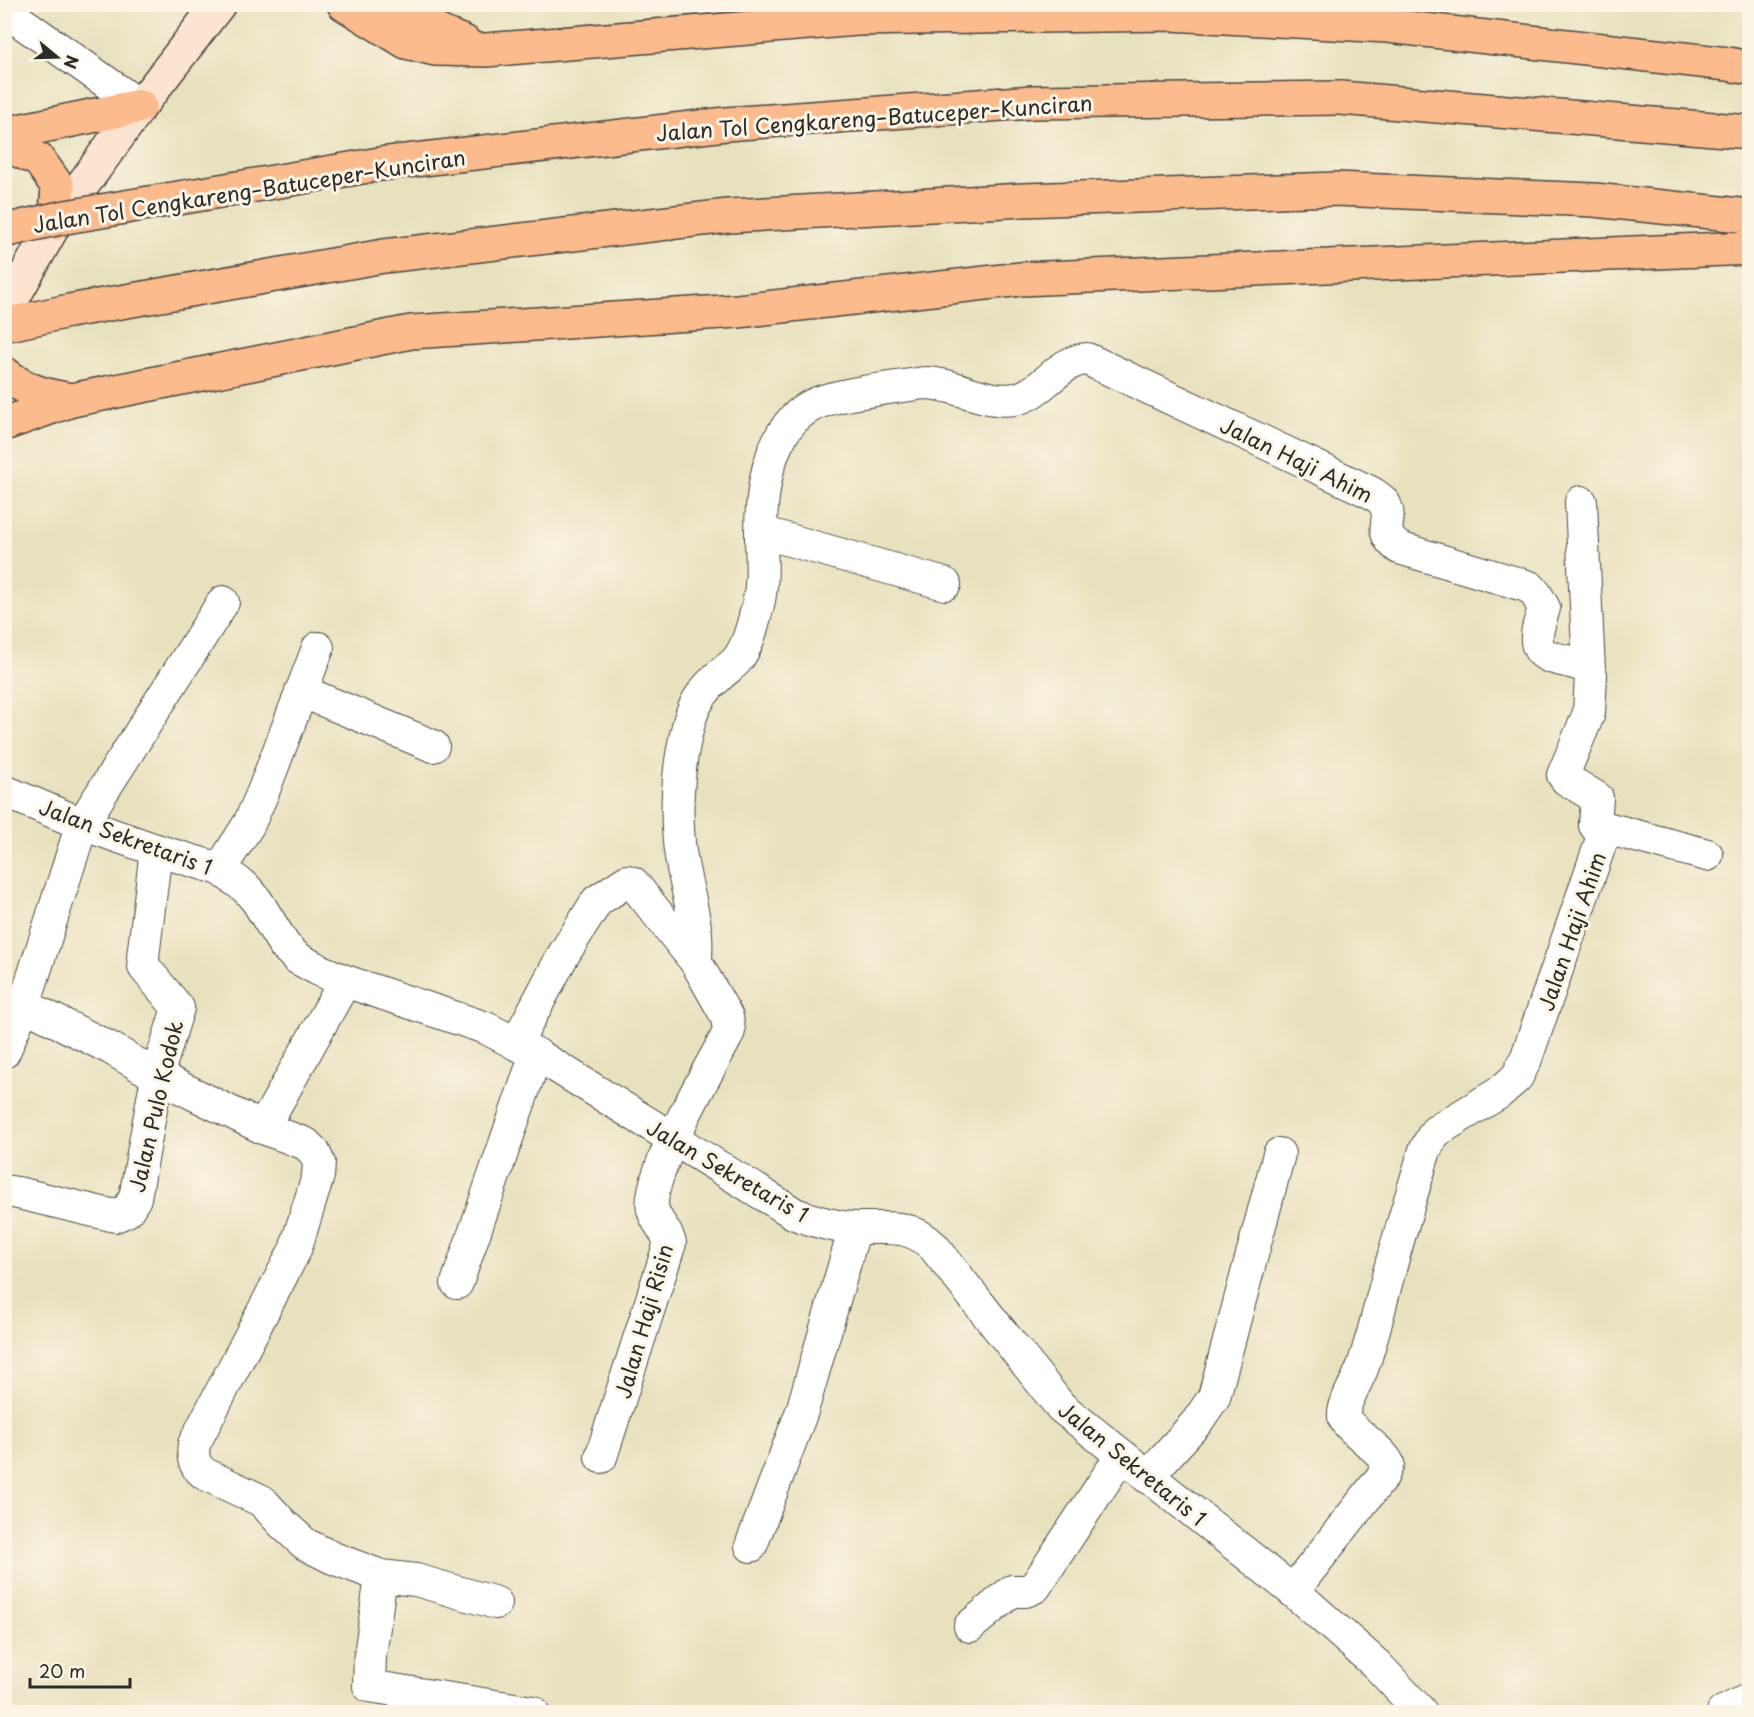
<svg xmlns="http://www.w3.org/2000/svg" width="1754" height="1717" viewBox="0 0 1754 1717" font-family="'Playpen Sans',sans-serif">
  <rect width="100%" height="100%" fill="#fcf5e5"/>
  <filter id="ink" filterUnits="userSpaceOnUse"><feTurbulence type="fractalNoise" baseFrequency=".0167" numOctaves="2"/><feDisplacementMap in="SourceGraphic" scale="12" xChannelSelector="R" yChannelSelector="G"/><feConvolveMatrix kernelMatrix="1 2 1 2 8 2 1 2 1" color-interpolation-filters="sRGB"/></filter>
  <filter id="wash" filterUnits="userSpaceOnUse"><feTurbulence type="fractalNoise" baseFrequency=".008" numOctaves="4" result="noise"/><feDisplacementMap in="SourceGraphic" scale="24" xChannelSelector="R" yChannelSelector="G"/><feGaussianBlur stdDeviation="1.35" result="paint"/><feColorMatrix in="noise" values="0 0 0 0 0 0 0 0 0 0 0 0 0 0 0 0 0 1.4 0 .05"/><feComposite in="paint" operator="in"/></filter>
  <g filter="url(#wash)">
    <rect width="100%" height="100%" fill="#e8e1be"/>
  </g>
  <g filter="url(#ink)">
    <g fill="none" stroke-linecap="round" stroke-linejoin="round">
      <defs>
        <g id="street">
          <path d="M4,10L140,106"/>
          <path d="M1581,502L1589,670"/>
          <path d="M761,532L945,584"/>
          <path d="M301,691L433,746"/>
          <path d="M4,791L82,824L156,850L220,869L246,888L257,901L284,945L297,958L321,971L345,981L486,1028L536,1054L795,1214C815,1221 833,1227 855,1228C888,1229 908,1222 934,1247L1061,1407L1293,1591L1377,1665L1421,1712"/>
          <path d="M1595,825L1707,855"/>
          <path d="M220,869L249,824L263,792L318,648"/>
          <path d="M696,962C696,953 697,944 696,935C693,903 681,872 679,841C675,802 679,757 690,719C695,701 706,687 720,675C725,670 733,665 737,660C749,645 753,623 758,605C764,580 761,557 761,533C761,484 771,415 826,400C856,391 893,388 924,383C955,383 985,404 1015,399C1042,394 1059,360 1087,359L1372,493C1377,497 1384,500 1386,507C1393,523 1376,530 1399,548L1530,587L1536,594L1544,608C1541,619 1534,635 1538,646C1544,665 1584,656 1591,675L1589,713L1563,775L1566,779L1597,798L1595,825L1601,833V842L1526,1059L1517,1077L1499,1093L1435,1132L1425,1150C1413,1190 1401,1229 1390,1269C1381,1301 1374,1334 1363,1366C1359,1379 1342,1404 1344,1417C1345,1426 1380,1448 1388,1463L1382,1477L1293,1591"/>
          <path d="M4,999L24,1005L112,1049L157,1076L263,1128L306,1144L314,1152L319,1163L318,1176L295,1250L194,1444C192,1458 194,1466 205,1474L262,1501L283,1524L305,1544L333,1558L381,1576L416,1580L496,1603"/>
          <path d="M516,1044L562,957L597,901L627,881L633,883L696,962L727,1017L729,1031L727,1036C709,1070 645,1177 653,1210C656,1222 667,1231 670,1243L601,1457"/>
          <path d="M4,1052L24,1005L82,824L223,602"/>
          <path d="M263,1128L345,981"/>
          <path d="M4,1191L18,1193L115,1216L127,1211L135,1198L157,1076L178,1008L144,967L143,957L156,850"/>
          <path d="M457,1283L536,1054"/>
          <path d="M1147,1477L1197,1422L1214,1397L1279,1154"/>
          <path d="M751,1546L802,1411L855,1228"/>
          <path d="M381,1576L370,1656L369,1686L533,1712"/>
          <path d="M970,1626L1012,1591H1026L1035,1587L1121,1456"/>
          <path d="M1723,1712L1750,1699"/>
        </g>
        <path id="secondary" d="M4,314L55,223L140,106L219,4"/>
        <g id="highway">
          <path d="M344,4L406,42L435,49L486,50L857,19L1170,14L1388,26L1728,64L1750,68"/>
          <path d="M399,4C416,23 441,34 464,42"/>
          <path d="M1340,98L1750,132"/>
          <path d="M4,134L140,106"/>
          <path d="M4,147H11L39,160L58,187L55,223"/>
          <path d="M4,325L69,311L384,256L728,216L1024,200L1336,189L1594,200L1750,216"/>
          <path d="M4,373C25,391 46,396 72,400"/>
          <path d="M4,424L72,400L411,332L738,311L1021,279L1750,248"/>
        </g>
      </defs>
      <!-- street casing -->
      <use href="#street" stroke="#474641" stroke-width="34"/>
      <!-- secondary casing -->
      <use href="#secondary" stroke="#474641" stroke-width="36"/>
      <!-- highway casing -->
      <use href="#highway" stroke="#474641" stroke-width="36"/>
      <!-- street -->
      <use href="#street" stroke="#fff" stroke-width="32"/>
      <!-- secondary -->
      <use href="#secondary" stroke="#fde4d1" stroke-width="33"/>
      <!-- highway -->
      <use href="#highway" stroke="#fbbb8c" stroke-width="33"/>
      <defs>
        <path id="highway-bridge" d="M4,231L60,218L380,164L726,124L1033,102L1340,98"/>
      </defs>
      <!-- highway-bridge casing -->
      <use href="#highway-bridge" stroke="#474641" stroke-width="36" stroke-linecap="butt"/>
      <!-- highway-bridge -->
      <use href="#highway-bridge" stroke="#fbbb8c" stroke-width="33"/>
    </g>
  </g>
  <g text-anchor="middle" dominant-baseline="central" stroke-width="6" stroke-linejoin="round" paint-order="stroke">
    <!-- street labels -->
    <g font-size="21" fill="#2b2b2b" stroke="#fcf5e5">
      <text transform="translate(874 117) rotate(-4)">Jalan Tol Cengkareng–Batuceper–Kunciran</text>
      <text transform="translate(249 190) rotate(-9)">Jalan Tol Cengkareng–Batuceper–Kunciran</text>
      <text transform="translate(1297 459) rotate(26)">Jalan Haji Ahim</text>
      <text transform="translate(126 836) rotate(20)">Jalan Sekretaris 1</text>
      <text transform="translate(1571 931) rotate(-71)">Jalan Haji Ahim</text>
      <text transform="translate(155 1106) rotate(-77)">Jalan Pulo Kodok</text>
      <text transform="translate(728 1170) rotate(30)">Jalan Sekretaris 1</text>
      <text transform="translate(643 1321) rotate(-74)">Jalan Haji Risin</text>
      <text transform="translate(1133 1463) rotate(39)">Jalan Sekretaris 1</text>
    </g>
  </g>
  <!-- margin -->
  <rect width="1754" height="1717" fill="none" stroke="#fcf5e5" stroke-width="24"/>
  <!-- north arrow -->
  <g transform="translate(57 57) rotate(109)" stroke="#fcf5e5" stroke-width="4.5" paint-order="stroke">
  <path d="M0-4.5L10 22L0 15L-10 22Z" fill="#2b2b2b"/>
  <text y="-9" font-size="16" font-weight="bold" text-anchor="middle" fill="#2b2b2b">N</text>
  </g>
  <!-- scale -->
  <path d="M30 1678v9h100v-9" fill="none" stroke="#2b2b2b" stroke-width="3"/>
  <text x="39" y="1678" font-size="18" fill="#2b2b2b" stroke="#fcf5e5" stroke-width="4.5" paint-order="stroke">20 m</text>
</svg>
